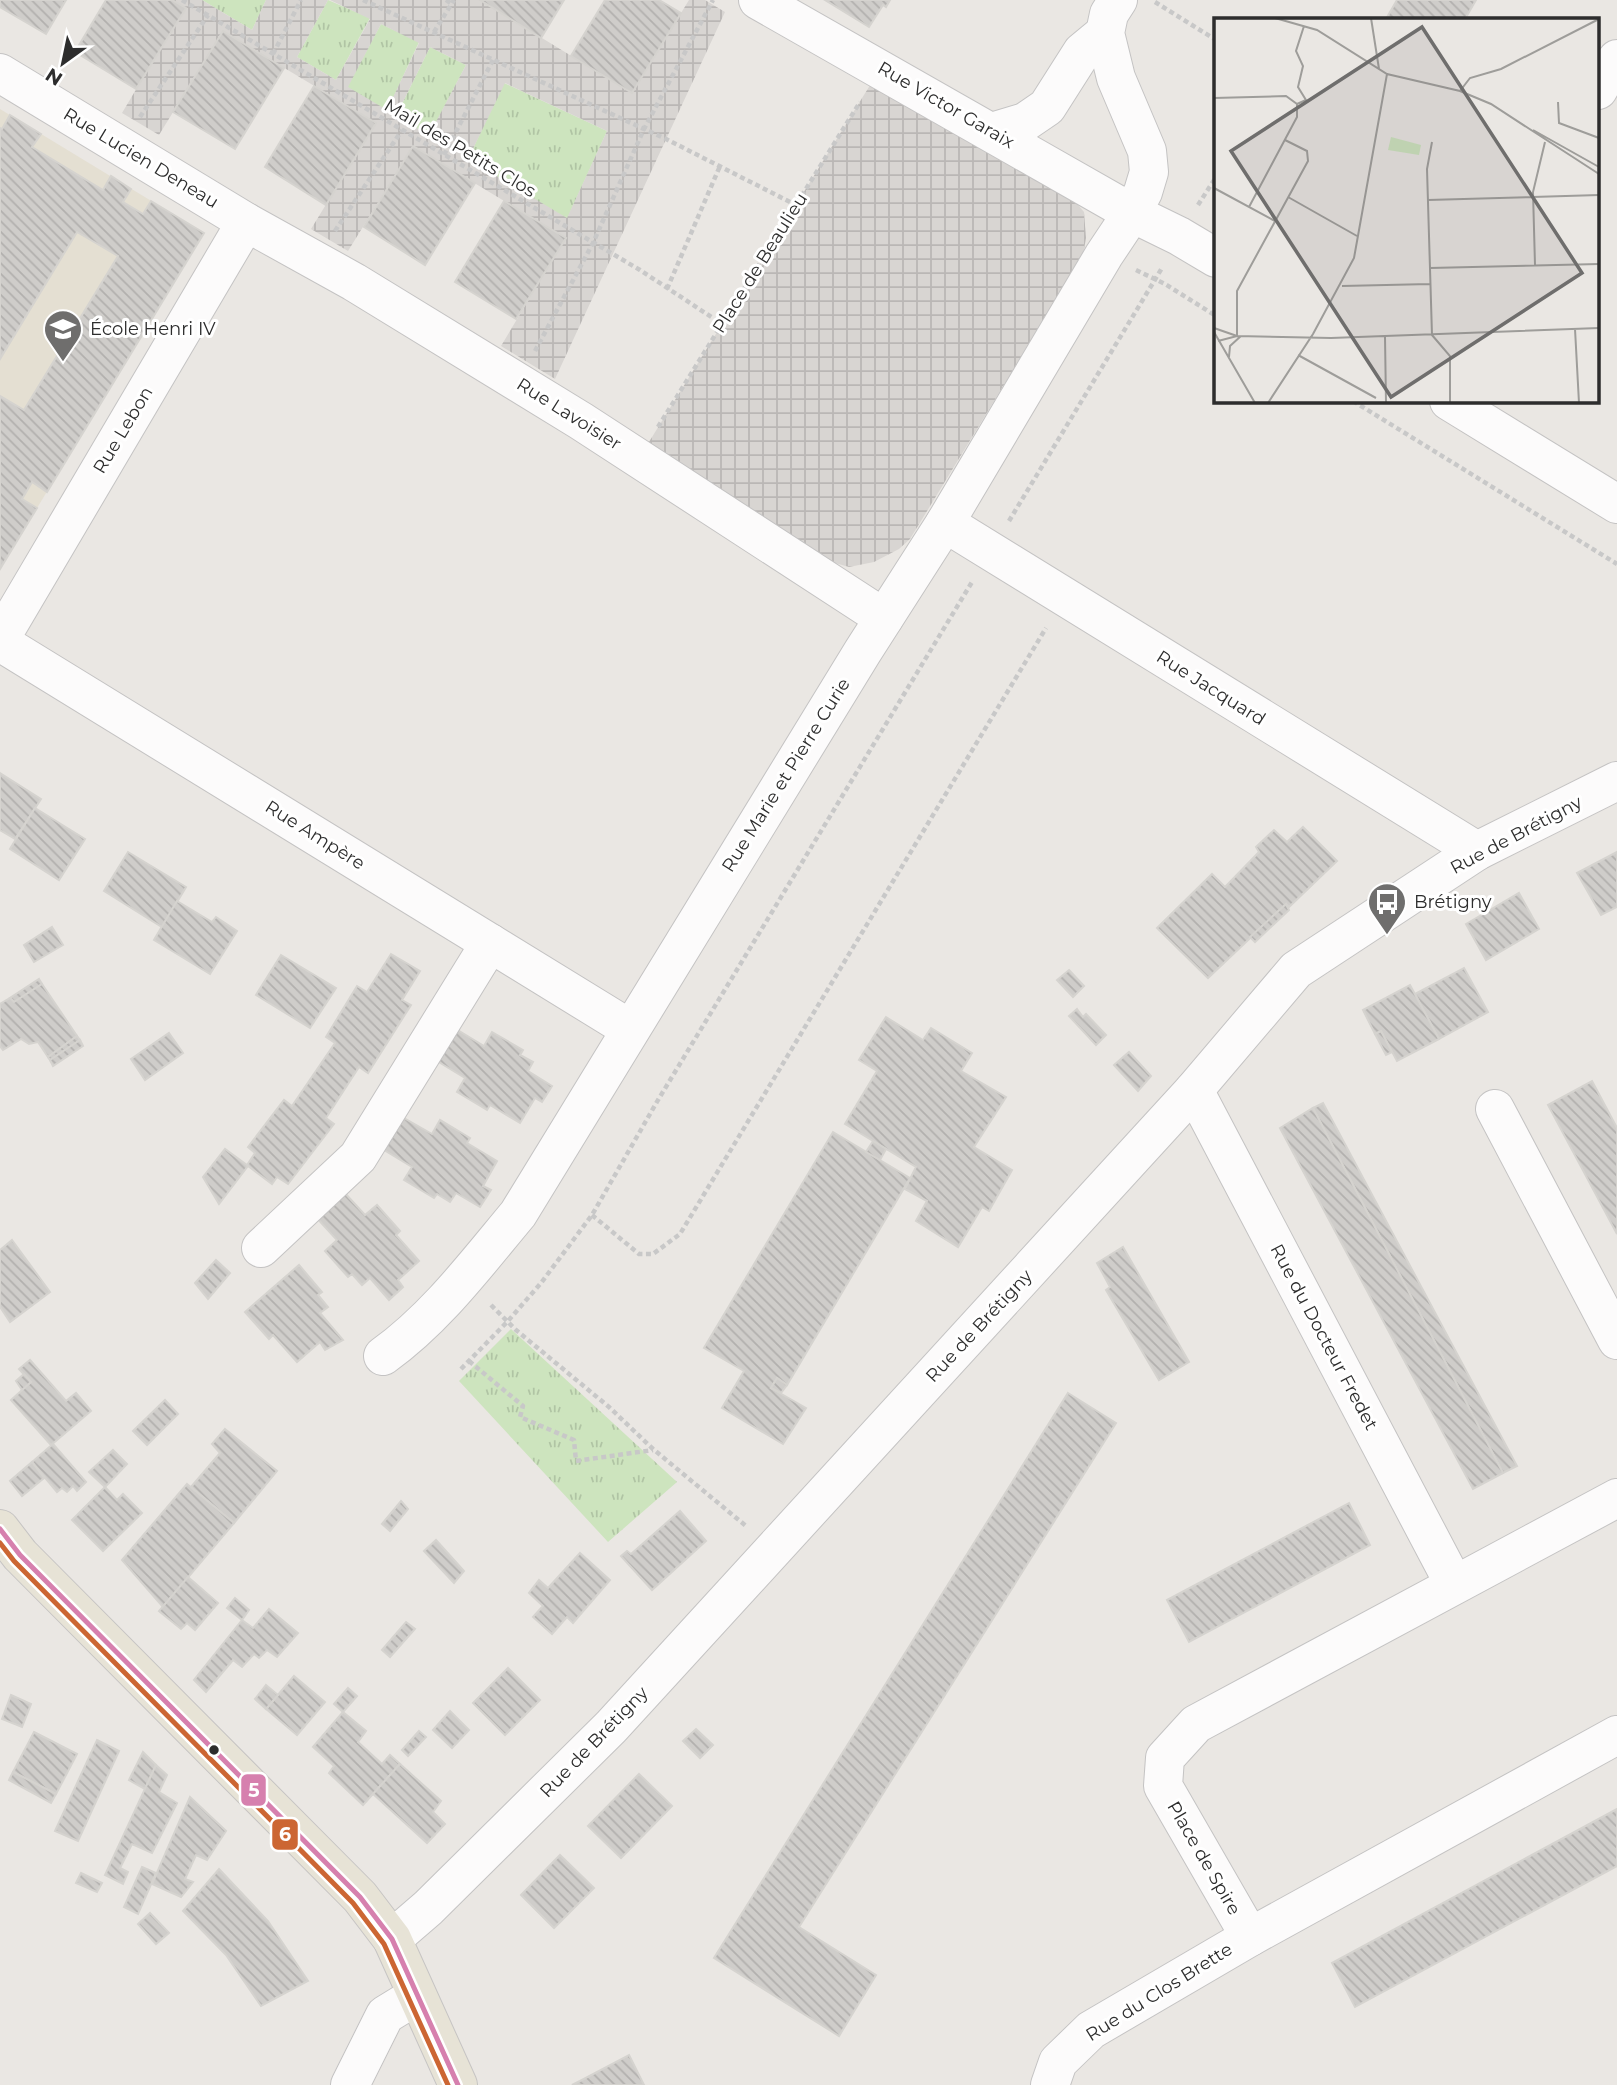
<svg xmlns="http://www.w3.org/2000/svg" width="1617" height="2085" viewBox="0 0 1617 2085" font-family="Montserrat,sans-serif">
  <defs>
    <pattern id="grass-tufts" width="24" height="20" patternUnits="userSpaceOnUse" patternTransform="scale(1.75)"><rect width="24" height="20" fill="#cde4be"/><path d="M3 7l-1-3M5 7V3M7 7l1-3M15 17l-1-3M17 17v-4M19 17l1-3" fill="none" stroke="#b0c4a4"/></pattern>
    <pattern id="plaza-grid" width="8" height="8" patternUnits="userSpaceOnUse" patternTransform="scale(1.75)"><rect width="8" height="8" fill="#d8d5d2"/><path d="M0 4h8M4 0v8" fill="none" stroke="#bab7b5"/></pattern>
    <pattern id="building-back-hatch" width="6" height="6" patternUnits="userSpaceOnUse" patternTransform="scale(1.75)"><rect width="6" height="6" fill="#cfcdca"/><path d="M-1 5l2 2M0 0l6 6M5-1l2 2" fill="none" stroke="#b2b0ae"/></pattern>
  </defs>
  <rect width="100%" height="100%" fill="#eae7e3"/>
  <!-- education -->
  <path fill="#e4dfd2" d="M0,109L204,233L0,569Z"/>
  <!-- grass -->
  <g fill="url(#grass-tufts)">
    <path d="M202,0H266L252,30Z"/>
    <path d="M328,0L370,18L336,80L297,57Z"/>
    <path d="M381,24L419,42L387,111L347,87Z"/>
    <path d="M430,47L466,65L429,136L396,116Z"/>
    <path d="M504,83L607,131L567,219L468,159Z"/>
    <path d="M511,1329L677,1482L608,1542L459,1381Z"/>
  </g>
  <!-- plaza -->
  <g fill="url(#plaza-grid)" fill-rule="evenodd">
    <path d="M171,0H202L252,30L266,0H328L297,57L336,80L370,19L330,0H480L632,93L689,0H705L725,12L555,379L501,346L565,239L559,234L413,146L348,251L311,229L376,123L223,31L159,135L122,113L184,9ZM381,24L419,43L387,110L348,87ZM430,47L466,65L429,135L396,116ZM505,83L607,131L567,218L468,159Z"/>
    <path d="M872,82L1068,193L1084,212L1086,238L1083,255L910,539L899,549L874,562L849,567L828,561L644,450Z"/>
  </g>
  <!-- building -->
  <g fill="url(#building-back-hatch)" stroke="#d5d3cf" stroke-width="2">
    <path d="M0,0H66L46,34L0,7Z"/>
    <path d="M106,0H172L186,8L136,89L75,52Z"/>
    <path d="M480,0H564L541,38Z"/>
    <path d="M605,0H659L681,13L632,93L571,56Z"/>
    <path d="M825,0H890L886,7L883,5L869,27Z"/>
    <path d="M1397,0H1476L1465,19H1386Z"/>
    <path d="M223,31L284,68L235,149L173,112Z"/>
    <path d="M314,86L376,123L326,205L265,167Z"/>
    <path d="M10,115L41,134L32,147L103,190L111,176L131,189L123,202L143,214L151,201L204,233L47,492L32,482L22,499L37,508L0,569V396L24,410L118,256L77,232L0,359V128L2,129Z"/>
    <path d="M413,146L475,183L425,265L364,227Z"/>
    <path d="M504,201L566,238L516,319L455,282Z"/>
    <path d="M0,773L41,799L15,839L0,830Z"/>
    <path d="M35,808L85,839L59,880L10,849Z"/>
    <path d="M1303,827L1337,861L1289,907L1286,904L1208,978L1157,928L1212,874L1225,887L1259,852L1256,847L1274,830L1287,842Z"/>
    <path d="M128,852L186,887L162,927L104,891Z"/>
    <path d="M1617,852V907L1601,915L1577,873Z"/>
    <path d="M1519,893L1539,929L1486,960L1466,924Z"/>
    <path d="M177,901L212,922L216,917L237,931L210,974L154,940Z"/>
    <path d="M1286,904L1289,910L1255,942L1250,937Z"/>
    <path d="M52,927L63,945L34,962L24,945Z"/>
    <path d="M391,954L420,971L402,1000L411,1005L368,1073L359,1067L326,1118L334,1124L288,1184L277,1177L272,1184L248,1166L219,1204L203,1177L225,1149L247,1165L255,1153L248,1147L284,1100L292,1106L335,1043L326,1037L357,986L367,992Z"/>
    <path d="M281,955L336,988L310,1028L256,995Z"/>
    <path d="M1464,968L1488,1012L1439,1039L1415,994Z"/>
    <path d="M1069,970L1084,986L1073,997L1057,980Z"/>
    <path d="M39,979L42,984L14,1002L10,998Z"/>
    <path d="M42,984L77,1036L48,1057L38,1042L29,1044L21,1039L3,1050L0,1046V1004L10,998L14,1002Z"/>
    <path d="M1410,985L1439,1039L1397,1061L1381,1031L1375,1034L1363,1010Z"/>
    <path d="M1077,1009L1083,1017L1086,1014L1106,1035L1096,1045L1069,1016Z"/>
    <path d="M886,1017L923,1040L931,1028L972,1053L961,1071L1006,1097L974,1147L1012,1170L989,1211L982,1207L958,1247L916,1221L927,1201L905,1189L916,1167L845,1124L877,1071L859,1060Z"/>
    <path d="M456,1029L484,1046L492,1032L523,1050L520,1055L533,1062L528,1071L552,1086L542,1102L535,1098L520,1123L490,1105L487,1110L457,1092L465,1078L437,1061Z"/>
    <path d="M1381,1031L1392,1052L1386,1055L1375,1034Z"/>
    <path d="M169,1033L183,1053L145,1080L131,1059Z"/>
    <path d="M77,1036L80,1040L50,1060L48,1057Z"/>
    <path d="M80,1040L83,1046L53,1066L50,1060Z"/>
    <path d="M1129,1052L1151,1076L1138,1091L1114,1065Z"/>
    <path d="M1592,1081L1617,1128V1234L1548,1105Z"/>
    <path d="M1323,1103L1517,1466L1503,1473L1313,1108Z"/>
    <path d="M1313,1108L1503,1473L1473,1489L1280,1128Z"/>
    <path d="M404,1118L432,1134L440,1120L470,1138L467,1143L497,1161L483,1186L491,1190L480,1207L456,1193L450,1202L437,1194L434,1198L404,1180L412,1167L384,1150Z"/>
    <path d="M833,1132L910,1178L787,1385L777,1378L771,1388L806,1408L783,1444L722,1408L744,1371L704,1348Z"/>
    <path d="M873,1141L886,1149L880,1160L866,1152Z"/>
    <path d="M343,1191L365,1215L377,1205L400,1231L396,1235L419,1261L398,1280L403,1287L389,1300L370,1278L362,1285L352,1274L348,1277L325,1251L337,1240L315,1216Z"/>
    <path d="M12,1240L50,1292L10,1322L0,1307V1250Z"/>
    <path d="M1123,1247L1189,1362L1159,1380L1106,1290L1110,1287L1097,1263Z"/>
    <path d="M216,1260L230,1273L208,1299L195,1283Z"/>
    <path d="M299,1265L322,1292L318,1295L328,1307L320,1313L343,1340L325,1350L320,1342L297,1362L273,1335L269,1339L245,1312Z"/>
    <path d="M30,1360L66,1401L76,1393L91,1411L51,1445L11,1400L31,1382L19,1369Z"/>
    <path d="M24,1374L31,1382L22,1390L16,1381Z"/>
    <path d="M777,1378L787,1385L781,1393L771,1388Z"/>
    <path d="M1068,1393L1116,1423L799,1927L876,1975L839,2036L714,1958Z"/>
    <path d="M165,1400L178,1414L147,1445L133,1431Z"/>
    <path d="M225,1429L277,1471L234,1523L191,1487L220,1453L212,1444Z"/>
    <path d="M53,1444L86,1482L77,1491L73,1486L67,1492L62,1488L57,1492L32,1462Z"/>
    <path d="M113,1450L127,1464L105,1487L89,1472Z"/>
    <path d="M32,1462L44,1478L22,1496L10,1481Z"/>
    <path d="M187,1484L234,1523L163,1607L122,1560Z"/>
    <path d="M105,1487L117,1500L123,1494L142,1513L103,1551L72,1520Z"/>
    <path d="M401,1501L408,1509L390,1531L382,1524Z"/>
    <path d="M1349,1503L1370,1545L1189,1642L1167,1600Z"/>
    <path d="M680,1511L706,1541L652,1590L621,1556L627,1551L631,1554Z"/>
    <path d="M436,1540L464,1571L454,1583L424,1551Z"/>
    <path d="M580,1553L610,1580L573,1623L567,1617L552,1634L533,1617L543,1606L529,1593L539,1580L548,1588Z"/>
    <path d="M188,1577L218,1603L195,1630L187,1623L181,1629L159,1611Z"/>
    <path d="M235,1598L249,1610L242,1620L227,1608Z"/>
    <path d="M269,1609L298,1633L277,1657L267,1650L259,1658L254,1654L242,1667L233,1660L206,1692L194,1680L242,1620L253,1628Z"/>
    <path d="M406,1622L415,1629L390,1657L382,1650Z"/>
    <path d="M508,1668L540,1700L505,1735L473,1703Z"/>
    <path d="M294,1676L325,1702L297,1735L266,1709Z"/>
    <path d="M266,1685L278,1695L266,1709L255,1699Z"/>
    <path d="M348,1688L357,1696L343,1712L334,1704Z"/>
    <path d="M11,1695L31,1704L22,1727L2,1719Z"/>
    <path d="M450,1711L469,1730L452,1748L433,1730Z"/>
    <path d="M343,1712L366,1731L358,1742L382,1764L390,1755L400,1764L363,1805L329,1773L334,1766L313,1747Z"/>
    <path d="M696,1729L713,1745L700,1758L683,1741Z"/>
    <path d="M419,1731L426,1737L408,1756L402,1750Z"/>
    <path d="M34,1732L77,1754L56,1794L13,1772Z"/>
    <path d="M97,1740L119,1751L78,1841L55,1831Z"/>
    <path d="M143,1752L156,1765L145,1789L129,1780Z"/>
    <path d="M400,1764L441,1801L433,1812L445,1824L427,1843L373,1794Z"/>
    <path d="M156,1765L167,1775L159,1792L177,1803L152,1853L132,1844L120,1868L128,1872L123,1884L105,1875Z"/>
    <path d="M13,1772L56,1794L51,1803L9,1780Z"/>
    <path d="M639,1774L672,1806L621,1858L588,1826Z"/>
    <path d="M190,1797L226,1831L207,1860L196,1855L185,1879L193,1882L181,1897L152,1884Z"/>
    <path d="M1617,1809V1866L1355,2007L1332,1963Z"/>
    <path d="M560,1855L594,1888L554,1928L521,1895Z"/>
    <path d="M142,1867L156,1873L138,1914L124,1907Z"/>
    <path d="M219,1869L268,1921L308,1981L261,2006L226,1955L183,1911Z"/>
    <path d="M81,1873L102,1883L97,1892L76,1883Z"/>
    <path d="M150,1913L169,1933L156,1944L138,1924Z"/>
    <path d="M629,2055L644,2085H572L580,2081Z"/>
  </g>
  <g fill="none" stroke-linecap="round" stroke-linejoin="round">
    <defs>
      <g id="minor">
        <path d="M758,0L1132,213L1179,236L1216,258"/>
        <path d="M0,73L246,222L354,282L581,421L884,618"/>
        <path d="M1598,90L1617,59"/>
        <path d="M992,132L1025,122L1047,107L1082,52L1105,33"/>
        <path d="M1449,401L1617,504"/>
        <path d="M945,523L1477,851"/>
        <path d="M0,639L246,222"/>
        <path d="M0,642L630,1029"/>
        <path d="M1194,1090L1454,1584"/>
        <path d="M1495,1109L1617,1340"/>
        <path d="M261,1248L358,1157L490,943"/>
        <path d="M383,1356C436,1318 477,1263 518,1214L863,651L945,523L1104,255L1132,213L1143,192L1149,172L1147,151L1116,78L1105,33L1109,14L1118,0"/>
        <path d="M1250,1937L1163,1786L1165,1758L1196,1724L1617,1498"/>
        <path d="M392,1939L428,1908L611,1727L1194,1090L1296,970L1477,851L1617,781"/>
        <path d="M350,2085L385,2015L416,1996"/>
        <path d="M1050,2085L1058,2062L1091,2030L1250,1937L1617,1735"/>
      </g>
      <path id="major" d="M0,1529L20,1555L360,1897L392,1939L458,2085"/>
    </defs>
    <!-- minor casing -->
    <use href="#minor" stroke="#c4c3c3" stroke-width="40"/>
    <!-- major casing -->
    <use href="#major" stroke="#c6c4c3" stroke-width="40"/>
    <!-- path -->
    <g stroke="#c8c8c8" stroke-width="4.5" stroke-dasharray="5 3.5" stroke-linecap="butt">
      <path d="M182,0L640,270L722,324"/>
      <path d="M363,0L666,139L796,205"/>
      <path d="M446,0L452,4"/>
      <path d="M1155,2L1216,40"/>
      <path d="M434,32L454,0"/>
      <path d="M273,54L301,0"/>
      <path d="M140,117L208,15"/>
      <path d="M444,155L493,60"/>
      <path d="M1198,205L1216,177"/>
      <path d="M335,231L402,130"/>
      <path d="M1136,270L1165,284L1216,316"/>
      <path d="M667,289L720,166"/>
      <path d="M535,351L593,243L644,129L713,0"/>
      <path d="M1353,401L1617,564"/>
      <path d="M658,427L860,102"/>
      <path d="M1009,521L1162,268"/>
      <path d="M592,1215L639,1254H653L680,1234L1046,628"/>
      <path d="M491,1305L516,1330L609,1407L653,1449L746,1526"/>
      <path d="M469,1361L523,1406L520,1417L574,1440L576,1461L653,1450"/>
      <path d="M461,1369L508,1321L541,1283L592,1215L658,1100L972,582"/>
    </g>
    <!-- minor -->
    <use href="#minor" stroke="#fcfbfb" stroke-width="38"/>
    <!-- major -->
    <use href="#major" stroke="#e7e3d6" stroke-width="38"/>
    <defs>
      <path id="bus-1" d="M0,1529L20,1555L360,1897L392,1939L458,2085"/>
      <path id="bus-2" d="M0,1543L14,1561L353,1903L384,1944L448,2085"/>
    </defs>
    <!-- bus-1 casing -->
    <use href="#bus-1" stroke="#fff" stroke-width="10"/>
    <!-- bus-2 casing -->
    <use href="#bus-2" stroke="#fff" stroke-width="10"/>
    <!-- bus-1 -->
    <use href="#bus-1" stroke="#d680ae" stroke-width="5"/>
    <!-- bus-2 -->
    <use href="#bus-2" stroke="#c63" stroke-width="5"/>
  </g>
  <!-- icons -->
  <defs>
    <symbol id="school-pin" viewBox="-11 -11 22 30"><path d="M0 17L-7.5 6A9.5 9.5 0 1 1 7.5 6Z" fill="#6f6e6d" stroke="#fff"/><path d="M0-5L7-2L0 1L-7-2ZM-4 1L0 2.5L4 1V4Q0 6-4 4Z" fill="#fff"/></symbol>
    <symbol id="bus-pin" viewBox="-11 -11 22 30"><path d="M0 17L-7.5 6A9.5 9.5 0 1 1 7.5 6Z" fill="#6f6e6d" stroke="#fff"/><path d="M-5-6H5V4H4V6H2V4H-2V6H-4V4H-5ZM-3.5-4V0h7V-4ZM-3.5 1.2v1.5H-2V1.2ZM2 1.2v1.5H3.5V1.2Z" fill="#fff"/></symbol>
  </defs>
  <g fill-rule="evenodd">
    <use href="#school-pin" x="41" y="307" width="44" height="60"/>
    <use href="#bus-pin" x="1365" y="880" width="44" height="60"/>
  </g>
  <!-- markers -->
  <circle fill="#2d2d2d" stroke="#fff" stroke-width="2.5" cx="214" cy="1750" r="6"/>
  <g text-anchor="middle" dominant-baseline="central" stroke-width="6" stroke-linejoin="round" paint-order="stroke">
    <!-- street labels -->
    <g font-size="18" fill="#2d2d2d" stroke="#fff">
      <text transform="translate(946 105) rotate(30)">Rue Victor Garaix</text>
      <text transform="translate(460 148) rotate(31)">Mail des Petits Clos</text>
      <text transform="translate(141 158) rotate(31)">Rue Lucien Deneau</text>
      <text transform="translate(760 263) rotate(-58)">Place de Beaulieu</text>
      <text transform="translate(569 414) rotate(32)">Rue Lavoisier</text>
      <text transform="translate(123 430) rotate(-59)">Rue Lebon</text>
      <text transform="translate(1211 688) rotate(32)">Rue Jacquard</text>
      <text transform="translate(786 775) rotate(-58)">Rue Marie et Pierre Curie</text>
      <text transform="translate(315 835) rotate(32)">Rue Ampère</text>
      <text transform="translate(1516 835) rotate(-28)">Rue de Brétigny</text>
      <text transform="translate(979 1326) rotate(-47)">Rue de Brétigny</text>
      <text transform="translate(1324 1337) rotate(62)">Rue du Docteur Fredet</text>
      <text transform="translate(594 1742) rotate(-46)">Rue de Brétigny</text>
      <text transform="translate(1204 1858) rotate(60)">Place de Spire</text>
      <text transform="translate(1159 1992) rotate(-32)">Rue du Clos Brette</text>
    </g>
    <!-- poi labels -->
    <g font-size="18" fill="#2d2d2d" stroke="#fff" text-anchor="start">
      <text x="90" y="329">École Henri IV</text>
      <text x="1414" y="902">Brétigny</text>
    </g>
  </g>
  <!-- overview -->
  <g transform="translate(1214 18)">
    <rect width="385" height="385" fill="#eae7e3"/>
    <path d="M177,119L207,127L205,137L174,132Z" fill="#cde4be"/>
    <path fill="none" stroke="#9e9d9a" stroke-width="2" d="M61,0L103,12L173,56L246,73L277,86L385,156M157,0L165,51M246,73L256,60L287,51L385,1M0,80L72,78L83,86V99L35,189M344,84L345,105L385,120M83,86L92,82L84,69L89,48L82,33L90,8M319,112L385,149M218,124L213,151L218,317L236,338V385M0,170L61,203M74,179L143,218M214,182L385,177M321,247L319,174L331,124M216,250L385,246M128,268L216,266M0,310L23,318V273L94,143L93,133L71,122M361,311L365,385M0,314L41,385M171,319L172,385M4,323L23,318L117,320L385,310M84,337L162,380M15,339L16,328L27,318M54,385L99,316L140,240L173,56"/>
    <path fill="#6f6e6d" fill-opacity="0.15" stroke="#6f6e6d" stroke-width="3.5" d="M208,9L368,255L177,379L17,133Z"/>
    <rect width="385" height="385" fill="none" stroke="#2d2d2d" stroke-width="3.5"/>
  </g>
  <g stroke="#fff" stroke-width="2.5">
    <rect x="240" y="1773" width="27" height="34" rx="7" fill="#d680ae"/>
    <rect x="271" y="1818" width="28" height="33" rx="7" fill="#c63"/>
  </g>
  <g font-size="19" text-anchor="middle" font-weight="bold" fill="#fff">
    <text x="254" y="1797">5</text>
    <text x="285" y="1841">6</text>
  </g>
  <!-- north arrow -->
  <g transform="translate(63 63) rotate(213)" stroke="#ffffff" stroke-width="5" paint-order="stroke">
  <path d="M0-5L12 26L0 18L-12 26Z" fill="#2d2d2d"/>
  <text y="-10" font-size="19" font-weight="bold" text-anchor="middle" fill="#2d2d2d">N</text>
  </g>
</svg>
